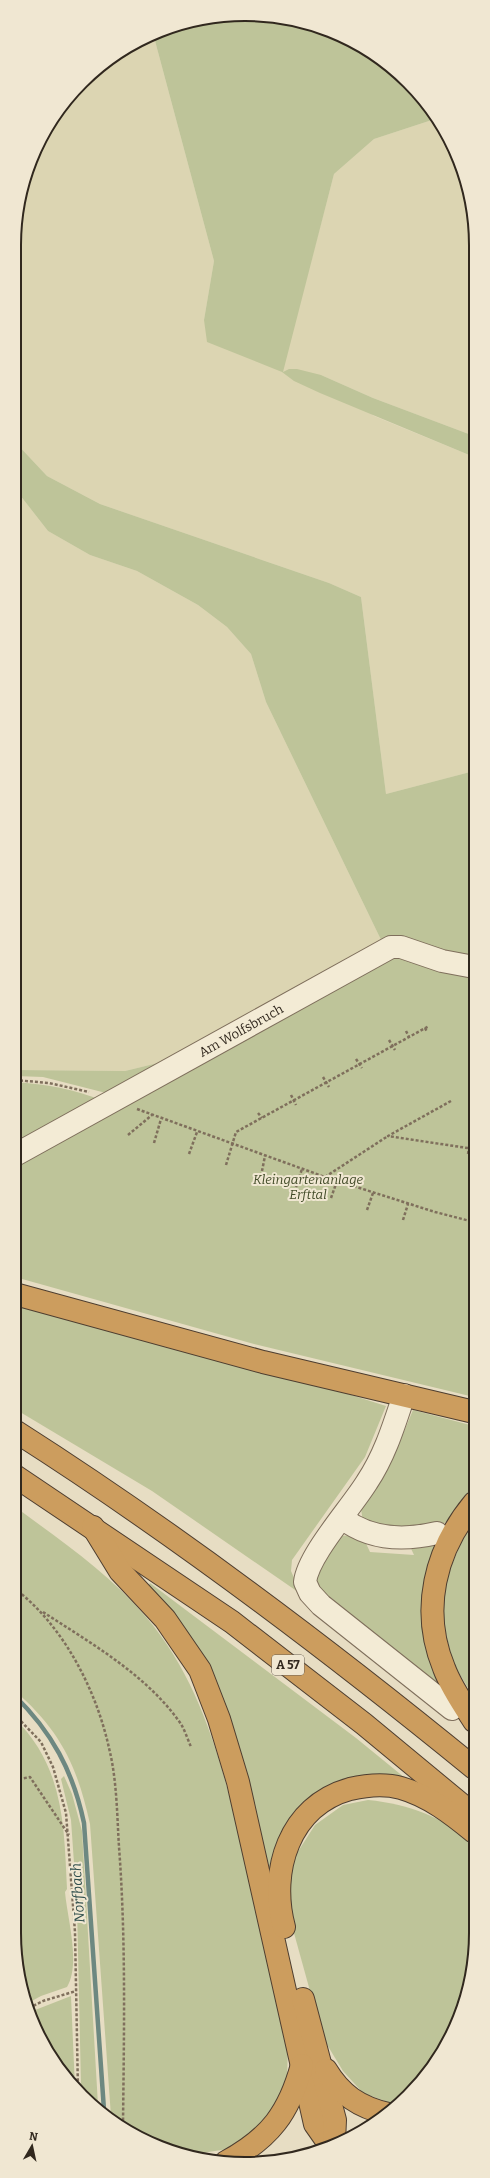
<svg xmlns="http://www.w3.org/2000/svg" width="490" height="2178" viewBox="0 0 490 2178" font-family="Bitter,serif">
  <rect width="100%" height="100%" fill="#e7ddc3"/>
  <!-- farmland -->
  <g fill="#dcd5b2">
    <path d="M154,37L214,261L204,320L282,372L334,174L374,139L435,119L452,143L474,215V436L373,398L321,375L374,416L474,457V771L386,794L361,597L329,583L100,504L47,476L16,443V215L45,129L105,62Z"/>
    <path d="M16,490L48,531L90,555L137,571L198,605L227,627L251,654L266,702L384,946L162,1062L125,1071L15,1070Z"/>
  </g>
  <!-- green -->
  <g fill="#bec499">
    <path d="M275,16L347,38L409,82L435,119L374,139L334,174L283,372L289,369H297L321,375L373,398L474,436V457L320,393L294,381L282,372L207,342L204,320L214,261L154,37L185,22Z"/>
    <path d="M16,443L47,476L100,504L329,583L361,597L386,794L474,771V962L384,946L266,702L251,654L227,627L198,605L137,571L90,555L48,531L16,490Z"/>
    <path d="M393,953L474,970V1397L254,1344L15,1277V1160Z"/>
    <path d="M162,1062L114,1095L43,1077L15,1076V1070L125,1071Z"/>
    <path d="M15,1082C46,1084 74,1089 103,1101L15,1151Z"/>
    <path d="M15,1301L326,1387L386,1406L365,1457L292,1560L291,1571L301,1594L152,1491L15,1409Z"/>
    <path d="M413,1410L474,1426V1493C463,1504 451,1522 435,1528C413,1536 386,1527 363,1522L361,1509L395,1453Z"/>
    <path d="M14,1506C61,1541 108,1572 146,1617C207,1688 227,1784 248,1873C262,1929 275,1985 288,2041L287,2081L261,2132L228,2149L195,2154L143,2140L111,2116L90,1824C77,1765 60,1730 14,1690Z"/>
    <path d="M474,1522V1698L453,1663L442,1617L447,1577L465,1533Z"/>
    <path d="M351,1535L363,1537L370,1552L414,1555L408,1542L439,1537L430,1559L423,1591L451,1702L321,1599L314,1575L317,1566L341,1536Z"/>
    <path d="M150,1583L356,1738L410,1782L315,1800L274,1899L251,1795L148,1586Z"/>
    <path d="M14,1718C64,1766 64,1825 67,1889L65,1892C67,1917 81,1964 67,1987L41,1996L28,2003L14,1933V1833L22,1790L14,1762Z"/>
    <path d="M64,1776L72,1794L82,1831L98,2105L83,2094L81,2086L77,1906L71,1820L61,1779Z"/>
    <path d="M368,1800C409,1804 442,1817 474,1843V1963L445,2049L396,2105L363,2093L343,2071L323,2038L289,1915L285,1885L297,1853L315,1825L343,1805Z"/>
    <path d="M71,1996L75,2088L32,2021L30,2012Z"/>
  </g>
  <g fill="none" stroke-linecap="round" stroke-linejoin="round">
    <!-- stream -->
    <path stroke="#6d8881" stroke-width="4.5" d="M14,1695C52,1732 73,1771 84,1823L104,2110"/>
    <defs>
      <g id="minor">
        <path id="s1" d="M15,1155L391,947H401L442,961L474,967"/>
        <path d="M404,1395C394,1425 385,1455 367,1482C351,1508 308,1555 305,1582L310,1593L321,1605L452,1709"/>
        <path d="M342,1518C370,1540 403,1541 437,1533"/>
      </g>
      <g id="highway">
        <path d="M15,1294L263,1362L474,1412"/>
        <path d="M15,1431C175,1533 327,1648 474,1768"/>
        <path d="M15,1476L232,1622L364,1724L474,1815"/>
        <path d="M93,1527L120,1571L165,1619L200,1670L219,1719L238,1782L315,2124L329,2144"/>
        <path d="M474,1721C463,1704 451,1687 444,1668C420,1610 435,1550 474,1503"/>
        <path d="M284,1927C269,1871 289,1806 350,1789C367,1785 384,1783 401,1788C429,1796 452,1814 474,1832"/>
        <path d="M303,1999L335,2120L334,2142"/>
        <path d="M326,2070C341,2095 359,2107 388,2114"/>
        <path d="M226,2162C270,2138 289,2113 302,2065"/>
      </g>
    </defs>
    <!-- minor casing -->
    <use href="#minor" stroke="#7f6f5c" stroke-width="24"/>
    <!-- highway casing -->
    <use href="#highway" stroke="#4e3e30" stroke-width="24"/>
    <!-- path -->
    <g stroke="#7f6f5c" stroke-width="2.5" stroke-dasharray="3 2" stroke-linecap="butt">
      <path d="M425,1028L427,1032"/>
      <path d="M406,1031L409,1037"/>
      <path d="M389,1040L395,1050"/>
      <path d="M356,1059L362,1068"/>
      <path d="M323,1077L329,1087"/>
      <path d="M15,1080L49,1083L89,1092"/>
      <path d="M291,1095L296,1105"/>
      <path d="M451,1101L388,1136L474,1149"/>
      <path d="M137,1109L325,1177L435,1212L474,1222"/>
      <path d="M258,1113L262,1118"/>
      <path d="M128,1135L152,1115"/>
      <path d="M154,1143L161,1119"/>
      <path d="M473,1149L474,1145"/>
      <path d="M189,1154L197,1132"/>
      <path d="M468,1154L469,1148"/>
      <path d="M226,1165L236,1132L429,1026"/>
      <path d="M261,1176L265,1156"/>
      <path d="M325,1177L388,1136"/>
      <path d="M296,1187L302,1169"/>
      <path d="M331,1198L337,1181"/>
      <path d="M367,1210L373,1193"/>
      <path d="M403,1220L408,1204"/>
      <path d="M14,1588C63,1625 96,1689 109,1748C117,1780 117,1815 119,1847C126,1940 124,2032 123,2125"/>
      <path d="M43,1612C92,1644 147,1675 181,1724C185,1731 188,1740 191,1747"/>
      <path d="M14,1714L41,1742L53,1767L66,1813L75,1932L78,2091"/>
      <path d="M14,1780L30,1777L69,1835"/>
      <path d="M29,2008L43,2001L76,1991"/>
    </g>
    <!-- minor -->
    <use href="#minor" stroke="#f3ebd5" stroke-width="22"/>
    <!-- highway -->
    <use href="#highway" stroke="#cc9d5e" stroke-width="22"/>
  </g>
  <g text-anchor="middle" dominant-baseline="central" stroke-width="4" stroke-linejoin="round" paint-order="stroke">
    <!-- shield labels -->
    <rect fill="#f0e7d2" stroke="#6a6154" stroke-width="1" x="272" y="1655" width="32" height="20" rx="3"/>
    <g font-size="12" font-weight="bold" fill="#31281e">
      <text x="288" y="1665">A 57</text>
    </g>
    <!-- street labels -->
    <g font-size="13" fill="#31281e" stroke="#f0e7d2">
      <text stroke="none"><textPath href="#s1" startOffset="258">Am Wolfsbruch</textPath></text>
    </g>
    <!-- park labels -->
    <g font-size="13" font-style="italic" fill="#424b28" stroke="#f0e7d2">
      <text x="308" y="1179">Kleingartenanlage<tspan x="308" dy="15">Erfttal</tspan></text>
    </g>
    <!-- water labels -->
    <g font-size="14" font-style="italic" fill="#304f4d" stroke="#f0e7d2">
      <text transform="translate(78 1893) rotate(-94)">Norfbach</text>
    </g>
  </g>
  <!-- crop -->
  <path d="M0 0H490V2178H0ZM245 21H245A224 224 0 0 1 469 245V1933A224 224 0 0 1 245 2157H245A224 224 0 0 1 21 1933V245A224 224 0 0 1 245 21Z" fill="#f0e7d2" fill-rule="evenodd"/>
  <path fill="none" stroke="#31281e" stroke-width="2" d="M245 21H245A224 224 0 0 1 469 245V1933A224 224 0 0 1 245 2157H245A224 224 0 0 1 21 1933V245A224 224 0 0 1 245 21Z"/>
  <!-- north arrow -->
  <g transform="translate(32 2146) rotate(9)" stroke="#f0e7d2" stroke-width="3" paint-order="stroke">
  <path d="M0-3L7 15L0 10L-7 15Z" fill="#31281e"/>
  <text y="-6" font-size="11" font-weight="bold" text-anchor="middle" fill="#31281e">N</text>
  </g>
</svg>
